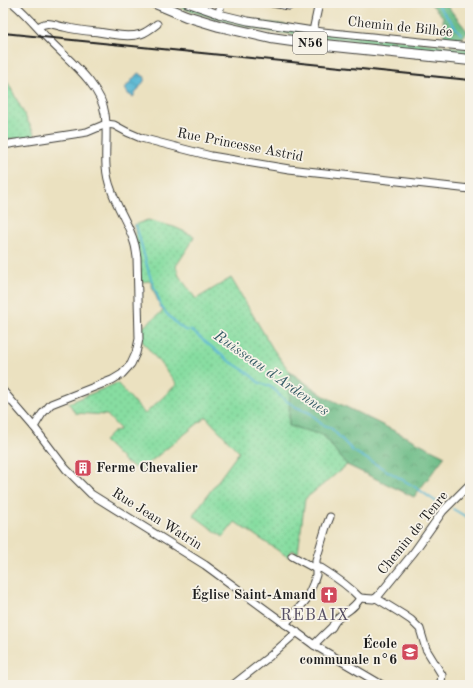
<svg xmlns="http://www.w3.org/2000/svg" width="473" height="688" viewBox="0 0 473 688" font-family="'Old Standard TT',serif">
  <defs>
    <pattern id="grass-dots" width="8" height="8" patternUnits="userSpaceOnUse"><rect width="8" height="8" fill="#87dda1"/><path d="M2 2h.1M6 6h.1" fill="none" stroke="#74bd8a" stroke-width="1.8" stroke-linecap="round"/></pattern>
    <pattern id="forest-crowns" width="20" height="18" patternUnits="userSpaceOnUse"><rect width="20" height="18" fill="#6dbc87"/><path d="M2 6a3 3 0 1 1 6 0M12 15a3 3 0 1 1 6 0" fill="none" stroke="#59986e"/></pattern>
    <pattern id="water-waves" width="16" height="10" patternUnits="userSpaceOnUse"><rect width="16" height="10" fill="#55b6d3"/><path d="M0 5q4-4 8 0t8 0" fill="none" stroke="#4693aa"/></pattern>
  </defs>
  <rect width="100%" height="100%" fill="#f7f3e8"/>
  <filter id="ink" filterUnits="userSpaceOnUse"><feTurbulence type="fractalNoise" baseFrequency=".025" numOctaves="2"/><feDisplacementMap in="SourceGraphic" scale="8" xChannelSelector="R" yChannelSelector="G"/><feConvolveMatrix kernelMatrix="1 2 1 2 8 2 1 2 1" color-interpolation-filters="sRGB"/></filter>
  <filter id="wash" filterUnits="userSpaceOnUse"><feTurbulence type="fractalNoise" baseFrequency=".012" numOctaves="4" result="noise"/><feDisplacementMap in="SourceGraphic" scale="16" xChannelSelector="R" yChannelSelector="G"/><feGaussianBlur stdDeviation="0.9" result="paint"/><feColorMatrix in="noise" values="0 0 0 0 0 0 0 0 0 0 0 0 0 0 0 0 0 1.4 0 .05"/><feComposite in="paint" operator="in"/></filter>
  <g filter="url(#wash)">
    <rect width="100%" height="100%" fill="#ebe1c0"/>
    <!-- grass -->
    <g fill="url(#grass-dots)" stroke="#527c5e">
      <path d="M170,3H180L219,16L470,49V54L263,31C232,24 200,16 170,3Z"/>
      <path d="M3,73L35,135L29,138L17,140L15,138L6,140L5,142H3Z"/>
      <path d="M148,220L174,227L194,236L190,245L176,266L179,276L196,299L231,278L273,349L290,372L289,425L323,435L347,465L305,499L298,553L292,550L288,557L235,522L223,537L193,515L239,452L206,417L140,470L125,462L104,441L112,433L120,429L107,415L75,413L69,403L117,383L145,414L177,384L142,341V328L163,311L160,306L150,281L141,282L134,225Z"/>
    </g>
    <!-- forest -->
    <g fill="url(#forest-crowns)" stroke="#446c52">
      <path d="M430,3H445L468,32L460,40L444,39L443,17Z"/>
      <path d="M290,372L324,396L445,456L414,497L347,465L323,435L289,426Z"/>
    </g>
    <!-- water -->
    <path fill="url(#water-waves)" stroke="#386978" d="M138,73L145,77L144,81L133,97L128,94L125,88Z"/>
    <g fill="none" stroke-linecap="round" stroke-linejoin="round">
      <!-- stream -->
      <g stroke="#55b6d3" stroke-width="2">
        <path d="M436,3L461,34"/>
        <path d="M136,225L149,273L161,306C164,312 179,327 185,330C188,330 190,331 192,331L229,361L247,372L258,382L263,384L271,387L277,392L280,396L288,402L296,407L310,413L319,421L321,424L331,428L353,451L415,487L438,503L442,505"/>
        <path d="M453,509L470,519"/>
      </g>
    </g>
  </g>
  <g filter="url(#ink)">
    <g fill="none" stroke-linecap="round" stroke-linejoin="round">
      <defs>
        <g id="minor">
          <path d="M13,3C26,14 36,26 47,38C67,59 101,84 105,114C109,139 101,164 111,189C117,208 129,224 134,242C136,247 136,252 137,257L139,339L136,353L131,364L122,374L112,380L51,404L42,414L34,427"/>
          <path d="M187,3L219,14L248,21L275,25L313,31L470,47"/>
          <path d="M272,3L289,6"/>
          <path d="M219,14L221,3"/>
          <path d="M38,27C48,20 53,25 64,27C75,30 87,31 98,32C112,34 127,38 141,34C147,32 152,28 157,24"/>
          <path d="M313,31L319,3"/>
          <path d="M106,124L114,125L127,132L141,138L211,156L289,169L470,189"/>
          <path d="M3,145L87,132L106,124"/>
          <path d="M3,391L34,427L66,469L91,494L205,565L314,645L382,685"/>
          <path d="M292,556L316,569"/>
          <path d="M316,569L321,568C334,576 349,586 360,598"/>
          <path d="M360,598L373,599L376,598L402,614L411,620L420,629L426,649L442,675L441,682L438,685"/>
          <path d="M376,598L379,595L414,552L443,511L470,484"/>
          <path d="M285,624L306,600L313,584L316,575V560L326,527L330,517"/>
          <path d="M314,645C320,638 326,633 332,627C333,625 334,623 335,622C336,620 340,617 342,615C349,610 356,606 360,598"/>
          <path d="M233,685L270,656L297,632"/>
        </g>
        <path id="highway" d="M155,3L186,16L219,26L271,38L306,43L470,60"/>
      </defs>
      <!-- minor casing -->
      <use href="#minor" stroke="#3b3a35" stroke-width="9"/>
      <!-- highway casing -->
      <use href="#highway" stroke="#3b3a35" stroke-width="12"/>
      <!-- minor -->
      <use href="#minor" stroke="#fff" stroke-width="7"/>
      <!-- highway -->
      <use href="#highway" stroke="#fff" stroke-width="10"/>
      <!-- rail -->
      <path stroke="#1c1c1c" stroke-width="2" d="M3,33L470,80"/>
    </g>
  </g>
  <!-- icons -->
  <defs>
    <symbol id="building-square" viewBox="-11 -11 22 22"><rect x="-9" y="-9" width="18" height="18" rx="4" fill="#d1495b" stroke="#f7f3e8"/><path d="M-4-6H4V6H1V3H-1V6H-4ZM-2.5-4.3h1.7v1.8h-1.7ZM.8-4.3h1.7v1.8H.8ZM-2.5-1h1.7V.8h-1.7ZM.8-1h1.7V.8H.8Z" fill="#fff"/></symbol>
    <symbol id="church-square" viewBox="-11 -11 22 22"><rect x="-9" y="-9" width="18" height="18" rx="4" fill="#d1495b" stroke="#f7f3e8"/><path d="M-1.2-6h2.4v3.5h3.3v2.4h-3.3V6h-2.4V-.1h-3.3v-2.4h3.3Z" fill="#fff"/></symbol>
    <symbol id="school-square" viewBox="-11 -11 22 22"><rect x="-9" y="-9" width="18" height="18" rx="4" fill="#d1495b" stroke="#f7f3e8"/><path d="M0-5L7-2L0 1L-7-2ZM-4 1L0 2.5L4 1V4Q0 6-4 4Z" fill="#fff"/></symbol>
  </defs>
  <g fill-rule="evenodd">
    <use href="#building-square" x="73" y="458" width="20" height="20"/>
    <use href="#church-square" x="319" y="585" width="20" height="20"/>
    <use href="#school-square" x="400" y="642" width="20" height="20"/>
  </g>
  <g text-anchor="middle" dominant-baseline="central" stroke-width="3.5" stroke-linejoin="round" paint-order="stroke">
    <!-- shield labels -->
    <rect fill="#f7f3e8" stroke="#5e5c59" stroke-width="1" x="293" y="32" width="34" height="22" rx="3"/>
    <g font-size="13" font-weight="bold" fill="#1c1c1c">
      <text x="310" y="43">N56</text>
    </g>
    <!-- street labels -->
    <g font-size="14" fill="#1c1c1c" stroke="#f7f3e8">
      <text transform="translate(400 27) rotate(6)">Chemin de Bilhée</text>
      <text transform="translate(240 145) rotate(11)">Rue Princesse Astrid</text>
      <text transform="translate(157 519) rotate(32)">Rue Jean Watrin</text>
      <text transform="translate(413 533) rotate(-51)">Chemin de Tenre</text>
    </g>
    <!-- poi labels -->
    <g font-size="14" font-weight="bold" fill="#1c1c1c" stroke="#f7f3e8" text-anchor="end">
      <text x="96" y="468" text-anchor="start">Ferme Chevalier</text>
      <text x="316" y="595">Église Saint-Amand</text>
      <text x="397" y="644">École<tspan x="397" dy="16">communale n°6</tspan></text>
    </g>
    <!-- water labels -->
    <g font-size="15" font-style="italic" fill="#335a65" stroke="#f7f3e8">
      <text transform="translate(271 374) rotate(35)">Ruisseau d'Ardennes</text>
    </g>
    <!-- quarter labels -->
    <g font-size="16" letter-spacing="1" fill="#574f64" stroke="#f7f3e8">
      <text x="315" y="616">REBAIX</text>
    </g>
  </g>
  <!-- margin -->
  <rect width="473" height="688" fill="none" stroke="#f7f3e8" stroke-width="16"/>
</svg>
